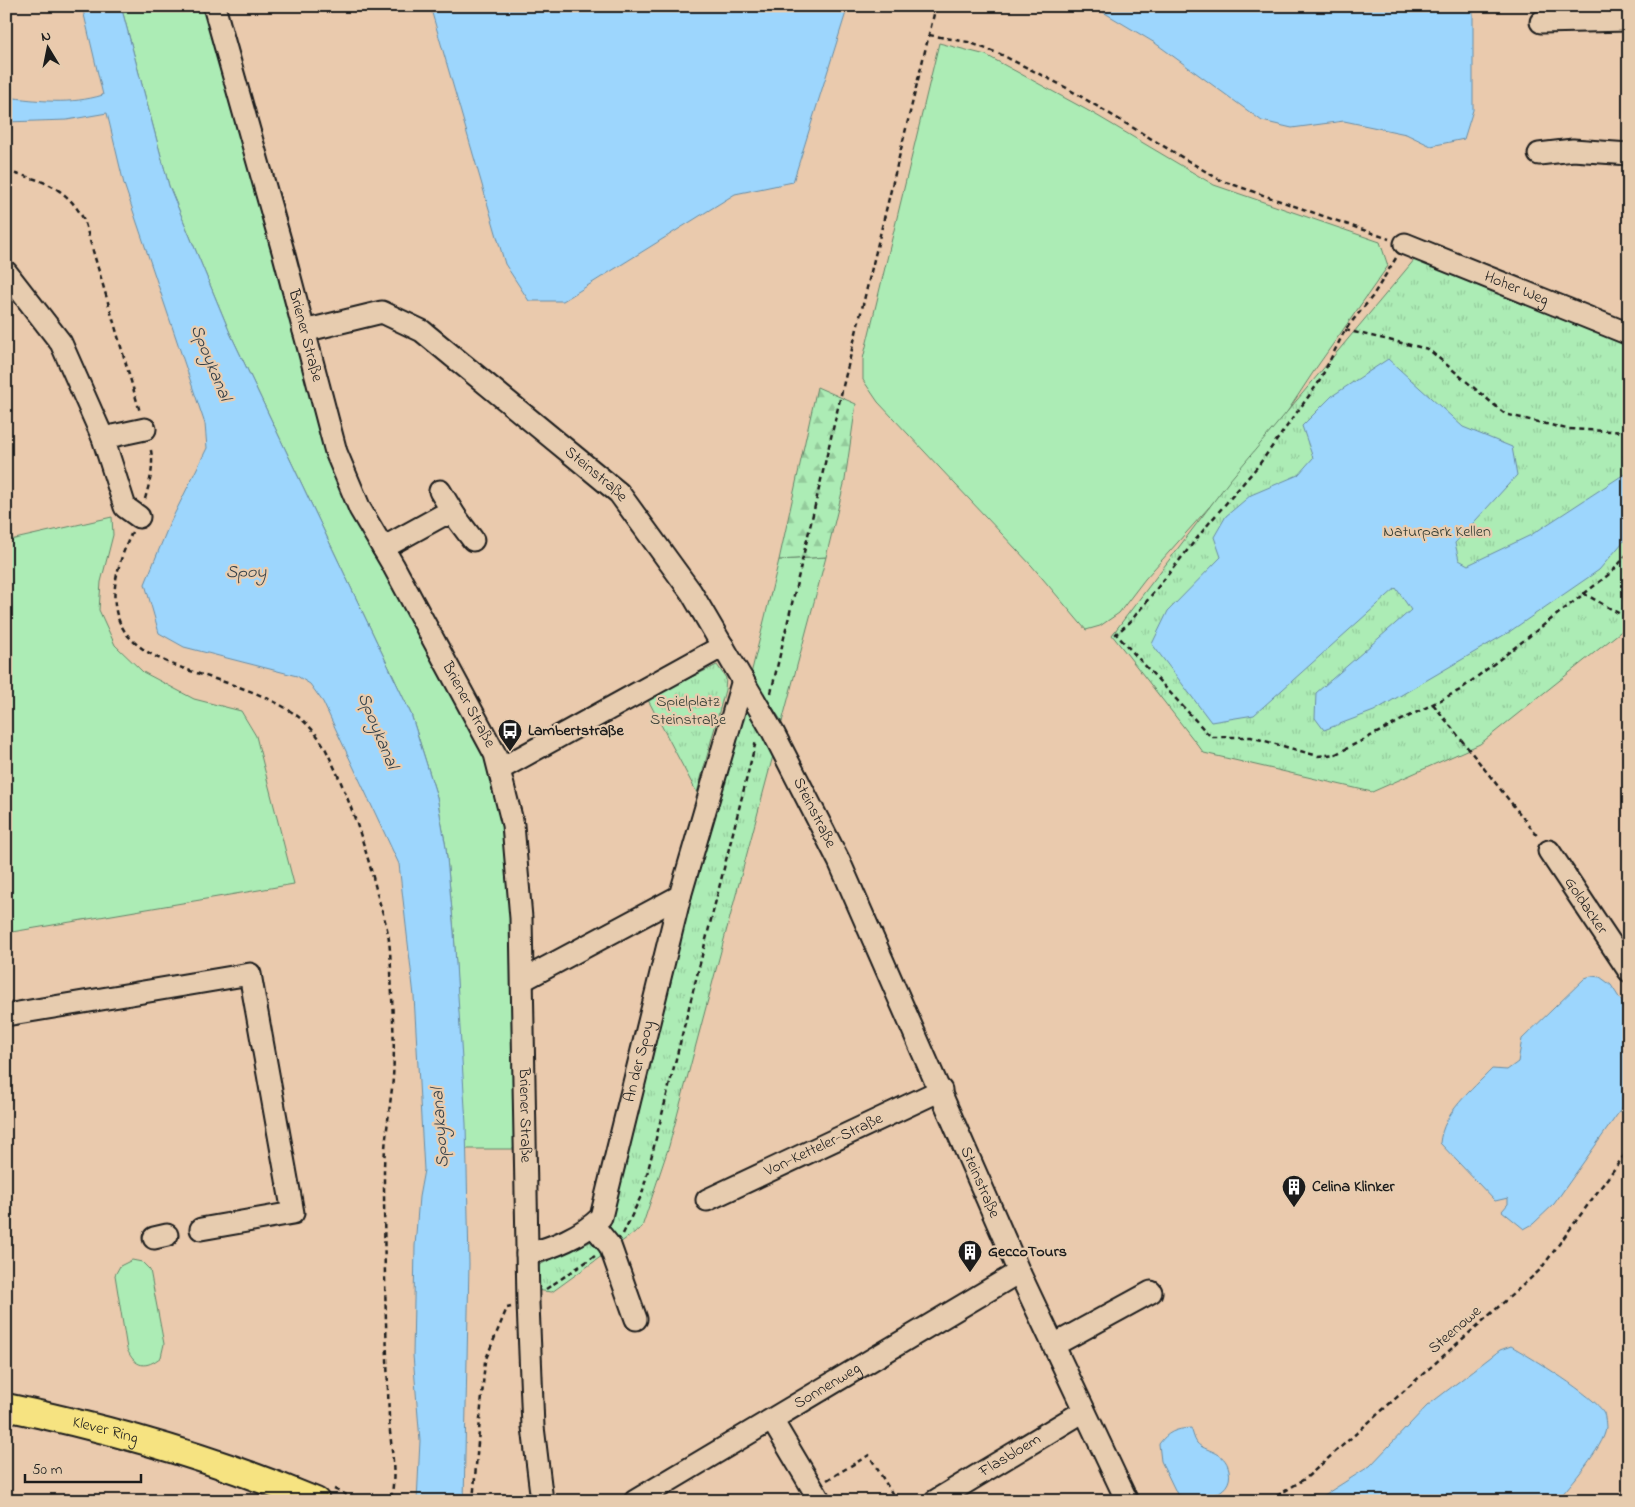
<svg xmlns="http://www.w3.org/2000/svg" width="1635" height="1507" viewBox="0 0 1635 1507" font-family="'Indie Flower',sans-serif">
  <defs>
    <pattern id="forest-firs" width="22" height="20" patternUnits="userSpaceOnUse" patternTransform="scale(1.25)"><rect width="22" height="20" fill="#acecb5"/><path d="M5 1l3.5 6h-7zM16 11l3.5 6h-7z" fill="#93ca9b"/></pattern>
    <pattern id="park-tufts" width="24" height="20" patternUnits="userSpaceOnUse" patternTransform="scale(1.25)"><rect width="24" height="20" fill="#acecb5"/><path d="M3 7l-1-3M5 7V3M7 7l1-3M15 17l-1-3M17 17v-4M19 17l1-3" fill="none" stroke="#93ca9b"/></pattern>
  </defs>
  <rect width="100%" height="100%" fill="#eacaad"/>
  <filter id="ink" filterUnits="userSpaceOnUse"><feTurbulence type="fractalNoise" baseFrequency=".02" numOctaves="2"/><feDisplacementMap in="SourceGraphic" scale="10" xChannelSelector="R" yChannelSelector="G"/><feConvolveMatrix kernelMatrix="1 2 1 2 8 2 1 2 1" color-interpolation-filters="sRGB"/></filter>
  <g filter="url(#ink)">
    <!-- grass -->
    <g fill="#acecb5" stroke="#648468">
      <path d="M121,6H206L351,505L388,580L460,706L482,750L498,795L508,850L516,1070L517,1149H466L454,932L446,848L437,797L411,714L230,333L169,186Z"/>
      <path d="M939,43L986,55L1096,115L1214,185L1380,242L1388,266L1314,371L1268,441L1145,579L1119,613L1100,626L1086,630L1032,566L878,402L863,380V359Z"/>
      <path d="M112,517L113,535L101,582L99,610L115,645L143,672L194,699L241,711L256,736L294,884L6,933V541Z"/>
      <path d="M826,557L782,722L751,674L779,560Z"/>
      <path d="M132,1260L142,1262L150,1270L164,1344L161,1357C146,1369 135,1368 127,1349L115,1275L120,1266Z"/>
    </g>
    <!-- forest -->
    <path fill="url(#forest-firs)" stroke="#648468" d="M817,387L856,404L845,480L826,557L779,560Z"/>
    <!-- park -->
    <g fill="url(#park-tufts)" stroke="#648468">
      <path d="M1415,259L1629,344V625L1480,744L1372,792L1204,753L1112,635L1230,480Z"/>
      <path d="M717,665L726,678L725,690L697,793L647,698Z"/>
      <path d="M751,674L782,722L669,1146L642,1227L552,1292L534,1290L539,1265L590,1242L611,1225L621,1175L707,833Z"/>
    </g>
    <!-- water -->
    <g fill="#9dd6fd" stroke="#698ca3">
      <path d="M82,6H121L169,186L230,333L411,714L437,797L446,848L454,932L466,1124L469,1264L464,1501H417L420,1441L413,1355L415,1246L419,1197L424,1170L414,996L399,864L323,702L310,684L297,676L184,647L159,633L145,584L169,525L207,448L205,424L124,184L107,113L67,120L6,122V97C40,101 70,105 103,95Z"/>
      <path d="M430,6H848L793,182L735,194L563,301H529L505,264Z"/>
      <path d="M1093,6H1473V110L1464,139L1431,146L1406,134L1344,121L1292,128L1262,121L1155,43Z"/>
      <path d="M1388,359L1463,427L1512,447L1517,475L1455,543L1459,560L1468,565L1531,535L1629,471V535L1599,570L1509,632L1374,711L1324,730L1315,718L1316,693L1411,610L1396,588L1254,715L1211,722L1152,644L1168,611L1221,557L1214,537L1226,516L1251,495L1298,475L1313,458L1302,426L1332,396Z"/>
      <path d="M1591,976L1600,977L1611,985L1629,1013V1098L1554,1204L1533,1224L1524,1229L1502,1211L1508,1204V1198L1495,1201L1440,1143C1443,1112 1471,1091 1492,1069L1507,1070L1518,1062L1522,1039L1585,978Z"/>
      <path d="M1511,1346C1529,1356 1596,1397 1604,1413C1605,1416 1606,1425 1606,1428C1604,1447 1569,1486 1557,1501H1315L1370,1466L1427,1406L1500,1350Z"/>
      <path d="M1191,1428C1193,1433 1194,1439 1197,1443C1205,1452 1225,1450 1229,1470C1235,1497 1195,1502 1177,1494L1161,1461L1159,1444C1168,1432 1175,1429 1191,1428Z"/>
    </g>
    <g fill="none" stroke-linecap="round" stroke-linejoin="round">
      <defs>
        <g id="minor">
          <path id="s1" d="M214,6L283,251L336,452L360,509L393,565L495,754L513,825L521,918L528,1303L533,1427L542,1501"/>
          <path d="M1541,22L1629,20"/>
          <path d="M1539,154L1573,150L1629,154"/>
          <path id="s2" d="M1405,244L1629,334"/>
          <path d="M6,272L61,343L103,438L145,429"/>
          <path id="s3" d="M304,331L382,312L422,331L619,493L691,592L773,732L839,861L1019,1272L1127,1501"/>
          <path d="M103,438L125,507L139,517"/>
          <path d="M440,491L455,516"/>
          <path d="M383,548L443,515L455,516L473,540"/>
          <path d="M500,769L723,646"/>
          <path id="s4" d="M1549,851L1629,971"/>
          <path d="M523,980L680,896L743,680"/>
          <path d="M6,1015L250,974L293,1213L201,1229"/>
          <path id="s5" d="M707,1200L941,1090"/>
          <path d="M593,1225L610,1246L636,1319"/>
          <path d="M154,1238L167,1235"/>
          <path id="s6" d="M527,1254C552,1248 582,1236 601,1217L680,896"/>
          <path d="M1054,1345L1151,1292"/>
          <path d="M772,1420L820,1501"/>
          <path id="s7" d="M635,1501L1019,1272"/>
          <path id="s8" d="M935,1501L1084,1411"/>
        </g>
        <g id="major">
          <path id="s9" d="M6,1407C112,1429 216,1459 316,1501"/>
        </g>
      </defs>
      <!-- minor casing -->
      <use href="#minor" stroke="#1c1c1c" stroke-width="25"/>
      <!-- major casing -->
      <use href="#major" stroke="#1c1c1c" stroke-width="30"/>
      <!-- path -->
      <g stroke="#1c1c1c" stroke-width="2.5" stroke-dasharray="5 4" stroke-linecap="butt">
        <path d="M929,35L968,42L1000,54L1065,87L1220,180L1389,239"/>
        <path d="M6,172C41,179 66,186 84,220L140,412"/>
        <path d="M1396,258L1372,297L1345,330L1319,382L1258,466L1210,522L1130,622L1116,634L1211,737H1251L1318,756L1336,754L1460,690L1612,572L1629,552"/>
        <path d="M1345,330L1428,349L1505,414L1567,429L1629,432"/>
        <path d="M145,499C150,481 155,465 150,446"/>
        <path d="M132,532C51,706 274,645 326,750C349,796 366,847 378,897C382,911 387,925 389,940C391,958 391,977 392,995C393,1029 396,1062 391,1096C388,1122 384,1146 384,1173C384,1255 386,1336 389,1418C390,1445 398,1474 390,1501"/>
        <path d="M1583,593L1629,619"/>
        <path d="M771,693L844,382L936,6"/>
        <path d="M1433,704L1539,838"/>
        <path d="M623,1234L642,1194L756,741"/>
        <path d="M546,1289L595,1256"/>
        <path d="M827,1480L869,1455L896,1500"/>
        <path d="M334,1489L360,1501"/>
        <path d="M473,1501L485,1361L507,1308L511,1307"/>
        <path d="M1269,1501L1306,1478L1540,1270L1629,1149"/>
      </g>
      <!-- minor -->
      <use href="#minor" stroke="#e7ccaf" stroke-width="21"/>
      <!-- major -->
      <use href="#major" stroke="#f6e381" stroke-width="26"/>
    </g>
  </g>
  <!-- icons -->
  <defs>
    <symbol id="bus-pin" viewBox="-11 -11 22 30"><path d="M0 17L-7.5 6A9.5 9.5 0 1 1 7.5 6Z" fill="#1c1c1c" stroke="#e7ccaf"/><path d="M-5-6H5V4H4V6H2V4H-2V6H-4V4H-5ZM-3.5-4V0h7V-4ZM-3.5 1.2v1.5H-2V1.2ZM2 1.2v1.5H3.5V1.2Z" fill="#fff"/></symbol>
    <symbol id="building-pin" viewBox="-11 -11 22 30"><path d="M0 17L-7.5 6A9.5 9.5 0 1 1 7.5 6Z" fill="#1c1c1c" stroke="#e7ccaf"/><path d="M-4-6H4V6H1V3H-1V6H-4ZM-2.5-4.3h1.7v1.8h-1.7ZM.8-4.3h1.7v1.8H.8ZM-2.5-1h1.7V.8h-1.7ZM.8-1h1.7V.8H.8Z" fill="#fff"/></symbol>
  </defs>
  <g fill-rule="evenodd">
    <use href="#bus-pin" x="496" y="717" width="28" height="38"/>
    <use href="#building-pin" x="1280" y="1173" width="28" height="38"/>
    <use href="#building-pin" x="956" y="1238" width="28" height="38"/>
  </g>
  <g text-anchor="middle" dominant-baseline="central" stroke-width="4.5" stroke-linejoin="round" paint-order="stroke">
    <!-- street labels -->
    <g font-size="16" fill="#1c1c1c" stroke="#e7ccaf">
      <text stroke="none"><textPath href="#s2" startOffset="120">Hoher Weg</textPath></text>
      <text stroke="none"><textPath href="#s1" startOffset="342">Briener Straße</textPath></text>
      <text stroke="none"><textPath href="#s3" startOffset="350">Steinstraße</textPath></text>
      <text stroke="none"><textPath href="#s1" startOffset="748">Briener Straße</textPath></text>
      <text stroke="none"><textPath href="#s3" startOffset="755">Steinstraße</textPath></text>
      <text stroke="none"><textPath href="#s4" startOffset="66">Goldacker</textPath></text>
      <text stroke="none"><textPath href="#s6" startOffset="244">An der Spoy</textPath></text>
      <text stroke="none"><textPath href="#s1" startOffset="1168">Briener Straße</textPath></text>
      <text stroke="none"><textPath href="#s5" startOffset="129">Von-Ketteler-Straße</textPath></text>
      <text stroke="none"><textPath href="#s3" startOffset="1160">Steinstraße</textPath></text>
      <text transform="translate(1455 1330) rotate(-41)">Steenowe</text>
      <text stroke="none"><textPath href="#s7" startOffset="224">Sonnenweg</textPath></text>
      <text stroke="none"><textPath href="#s9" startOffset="102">Klever Ring</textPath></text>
      <text stroke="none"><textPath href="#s8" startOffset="88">Flasbloem</textPath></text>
    </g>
    <!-- park labels -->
    <g font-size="16" fill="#323b33" stroke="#e7ccaf">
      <text x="1437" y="532">Naturpark Kellen</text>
      <text x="688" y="702">Spielplatz<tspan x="688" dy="18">Steinstraße</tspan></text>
    </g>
    <!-- poi labels -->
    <g font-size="16" font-weight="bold" fill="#1c1c1c" stroke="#e7ccaf" text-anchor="start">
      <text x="528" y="731">Lambertstraße</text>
      <text x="1312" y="1187">Celina Klinker</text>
      <text x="988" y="1252">GeccoTours</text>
    </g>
    <!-- water labels -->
    <g font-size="18" font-style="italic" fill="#364149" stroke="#e7ccaf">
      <text transform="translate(210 363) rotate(68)">Spoykanal</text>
      <text x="246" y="573">Spoy</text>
      <text transform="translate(377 731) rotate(68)">Spoykanal</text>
      <text transform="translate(441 1128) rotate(-94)">Spoykanal</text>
    </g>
  </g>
  <!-- margin -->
  <rect width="1635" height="1507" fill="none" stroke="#e7ccaf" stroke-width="25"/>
  <rect x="12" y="12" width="1610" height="1482" fill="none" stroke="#1c1c1c" stroke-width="2" filter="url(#ink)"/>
  <!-- north arrow -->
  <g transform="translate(48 48) rotate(350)" stroke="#e7ccaf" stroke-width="4" paint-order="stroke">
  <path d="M0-4L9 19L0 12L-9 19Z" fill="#1c1c1c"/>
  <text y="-8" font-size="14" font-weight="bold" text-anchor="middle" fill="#1c1c1c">N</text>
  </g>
  <!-- scale -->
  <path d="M25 1474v8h116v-8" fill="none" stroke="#1c1c1c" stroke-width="2.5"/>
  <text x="32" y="1474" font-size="15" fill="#1c1c1c" stroke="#e7ccaf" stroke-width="4" paint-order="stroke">50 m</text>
</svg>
